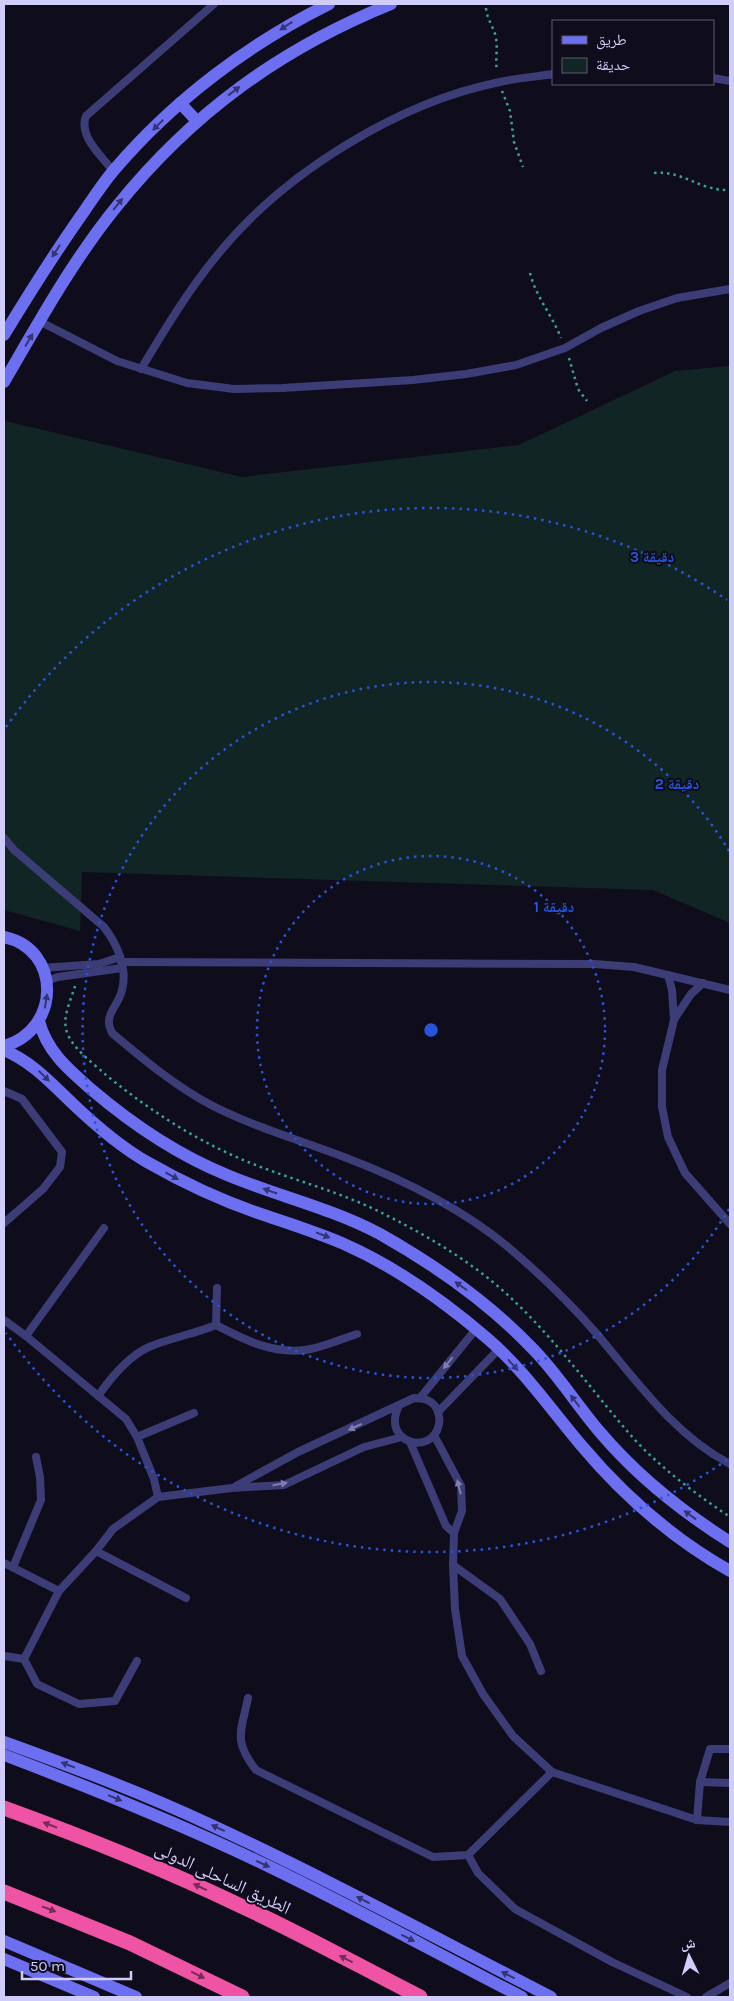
<svg xmlns="http://www.w3.org/2000/svg" width="734" height="2001" viewBox="0 0 734 2001" font-family="Karla,'Noto Naskh Arabic',sans-serif">
  <rect width="100%" height="100%" fill="#0f0d1c"/>
  <!-- green -->
  <path fill="#112524" d="M730,366V923L653,890L82,872L80,931L4,910V424L5,421L242,477L519,445L675,371Z"/>
  <g fill="none" stroke-linecap="round" stroke-linejoin="round">
    <!-- path -->
    <g stroke="#38a398" stroke-width="2.5" stroke-dasharray="2.5 4" stroke-linecap="butt">
      <path d="M486,8C487,20 494,27 496,38C498,49 495,60 497,71"/>
      <path d="M502,91L510,111L514,142L523,167"/>
      <path d="M654,173C683,170 699,191 730,190"/>
      <path d="M530,273C536,297 552,315 561,338"/>
      <path d="M569,358L578,389L587,401"/>
      <path d="M75,986C71,1000 63,1015 66,1029C70,1047 93,1063 106,1075C148,1109 192,1138 241,1159C287,1179 337,1190 382,1213C428,1236 474,1263 511,1298C557,1341 593,1392 634,1439C662,1469 696,1494 730,1517"/>
    </g>
    <!-- lane -->
    <g stroke="#3c3c77" stroke-width="8">
      <path d="M713,78L730,81"/>
      <path d="M113,171C102,156 78,136 86,116L214,4"/>
      <path d="M39,321L117,361L187,383L234,389L282,388L413,380L466,374L516,365L565,348L601,328L639,311L677,298L730,289"/>
      <path d="M141,369C165,329 189,289 219,253C284,173 399,102 500,82C517,78 535,77 553,74"/>
      <path d="M4,838L14,850L104,927C117,944 128,968 122,990C119,1006 102,1015 112,1033C143,1059 175,1086 211,1105C254,1127 299,1140 344,1157C402,1179 460,1207 508,1247C540,1274 569,1302 596,1333C636,1380 674,1435 730,1464"/>
      <path d="M121,962L595,964L634,967L730,990"/>
      <path d="M42,968L99,964L120,957"/>
      <path d="M668,975L672,990L674,1020L662,1070V1107L668,1137L685,1173L730,1224"/>
      <path d="M46,981L58,977L122,968"/>
      <path d="M675,1018L691,994L703,983"/>
      <path d="M4,1091L22,1099L62,1152L60,1167L43,1189L4,1223"/>
      <path d="M4,1320L26,1336L126,1419L137,1437L154,1479L158,1497"/>
      <path d="M216,1325C245,1340 272,1354 305,1350C322,1348 341,1339 357,1334"/>
      <path d="M26,1336L104,1228"/>
      <path d="M98,1396C110,1379 128,1356 149,1347C170,1338 194,1334 216,1325L217,1288"/>
      <path d="M420,1398L476,1329"/>
      <path d="M438,1412L499,1349"/>
      <path d="M434,1435L461,1486L462,1511L454,1533L453,1565L455,1609L462,1656L483,1694L513,1736L552,1772L697,1820L730,1822"/>
      <path d="M137,1437L194,1413"/>
      <path d="M410,1442L446,1526L454,1533"/>
      <path d="M236,1486L298,1452L414,1398C424,1398 432,1400 437,1409C439,1414 440,1419 439,1424C433,1457 380,1443 399,1406"/>
      <path d="M96,1551L186,1598"/>
      <path d="M4,1563L59,1591"/>
      <path d="M453,1565L500,1599L530,1644L541,1671"/>
      <path d="M13,1567L41,1500L40,1477L36,1457"/>
      <path d="M4,1656L24,1659"/>
      <path d="M137,1661L115,1701L79,1704L37,1684L24,1659L59,1591L96,1551L113,1529L158,1497L232,1488L284,1485L364,1447L402,1437"/>
      <path d="M248,1698C241,1732 233,1741 256,1770L433,1857L468,1855L552,1772"/>
      <path d="M700,1782L730,1783"/>
      <path d="M697,1820L700,1782L710,1749H730"/>
      <path d="M468,1855L478,1873L515,1909L612,1962L687,1997"/>
      <path d="M706,1997L730,1983"/>
    </g>
    <!-- secondary -->
    <g stroke="#6d6ff1" stroke-width="12">
      <path d="M180,103L197,121"/>
      <path d="M4,335C30,292 56,251 85,210C94,197 103,183 114,170C173,101 248,44 329,4"/>
      <path d="M4,382C39,322 73,260 117,206C192,113 280,49 391,4"/>
      <path d="M4,937C62,949 61,1030 4,1046"/>
      <path d="M39,1021C47,1052 69,1070 92,1090C132,1124 178,1155 227,1175C277,1196 331,1208 380,1234C435,1265 488,1302 532,1348C557,1373 576,1404 599,1431C636,1475 681,1511 730,1542"/>
      <path d="M4,1050C32,1062 50,1082 72,1103C94,1124 119,1146 147,1162C182,1182 220,1200 258,1213C287,1223 316,1232 344,1244C396,1267 445,1302 488,1339C523,1369 552,1411 581,1445C623,1495 673,1539 730,1571"/>
      <path d="M4,1742C73,1767 143,1793 211,1825C326,1878 438,1939 551,1997"/>
      <path d="M4,1755C94,1789 183,1825 270,1867C355,1908 438,1954 522,1997"/>
      <path d="M4,1941L136,1997"/>
      <path d="M4,1959L94,1997"/>
    </g>
    <!-- highway -->
    <g stroke="#ef53a4" stroke-width="15">
      <path d="M4,1808C84,1837 164,1869 241,1906C302,1934 361,1967 420,1997"/>
      <path d="M4,1892L130,1943L242,1997"/>
    </g>
  </g>
  <!-- one-way arrows -->
  <defs><path id="oneway-solid" d="M-6-.8H1V-3.2L6.5 0L1 3.2V.8H-6Z" transform="scale(1.25)"/></defs>
  <g fill="#353471">
    <use href="#oneway-solid" transform="translate(286 26) rotate(147)"/>
    <use href="#oneway-solid" transform="translate(234 91) rotate(-38)"/>
    <use href="#oneway-solid" transform="translate(158 125) rotate(135)"/>
    <use href="#oneway-solid" transform="translate(118 204) rotate(-51)"/>
    <use href="#oneway-solid" transform="translate(56 251) rotate(123)"/>
    <use href="#oneway-solid" transform="translate(29 340) rotate(-59)"/>
    <use href="#oneway-solid" transform="translate(46 1001) rotate(-81)"/>
    <use href="#oneway-solid" transform="translate(44 1076) rotate(45)"/>
    <use href="#oneway-solid" transform="translate(172 1176) rotate(29)"/>
    <use href="#oneway-solid" transform="translate(270 1191) rotate(-161)"/>
    <use href="#oneway-solid" transform="translate(323 1235) rotate(21)"/>
    <use href="#oneway-solid" transform="translate(461 1286) rotate(-145)"/>
    <use href="#oneway-solid" transform="translate(513 1365) rotate(48)"/>
    <use href="#oneway-solid" transform="translate(575 1401) rotate(-127)"/>
    <use href="#oneway-solid" transform="translate(690 1515) rotate(-144)"/>
    <use href="#oneway-solid" transform="translate(68 1765) rotate(-159)"/>
    <use href="#oneway-solid" transform="translate(115 1798) rotate(22)"/>
    <use href="#oneway-solid" transform="translate(218 1828) rotate(-155)"/>
    <use href="#oneway-solid" transform="translate(263 1864) rotate(25)"/>
    <use href="#oneway-solid" transform="translate(363 1900) rotate(-153)"/>
    <use href="#oneway-solid" transform="translate(408 1938) rotate(27)"/>
    <use href="#oneway-solid" transform="translate(508 1975) rotate(-153)"/>
  </g>
  <g fill="#7f7db2">
    <use href="#oneway-solid" transform="translate(448 1363) rotate(129)"/>
    <use href="#oneway-solid" transform="translate(355 1427) rotate(155)"/>
    <use href="#oneway-solid" transform="translate(280 1484) rotate(-10)"/>
    <use href="#oneway-solid" transform="translate(459 1487) rotate(-104)"/>
  </g>
  <g fill="#742c59">
    <use href="#oneway-solid" transform="translate(50 1825) rotate(-159)"/>
    <use href="#oneway-solid" transform="translate(200 1887) rotate(-155)"/>
    <use href="#oneway-solid" transform="translate(49 1909) rotate(21)"/>
    <use href="#oneway-solid" transform="translate(346 1959) rotate(-153)"/>
    <use href="#oneway-solid" transform="translate(198 1975) rotate(26)"/>
  </g>
  <!-- distance rings -->
  <g fill="none" stroke="#2654da" stroke-width="2.5" stroke-dasharray="2.5 5">
    <circle cx="431" cy="1030" r="174"/>
    <path d="M729 1209A348 348 0 1 1 729 851"/>
    <path d="M727 1460A522 522 0 0 1 6 1333M6 727A522 522 0 0 1 727 600"/>
  </g>
  <g text-anchor="middle" dominant-baseline="central" stroke-width="4" stroke-linejoin="round" paint-order="stroke">
    <!-- street labels -->
    <g font-size="18" fill="#d0cdfa" stroke="#0f0d1c">
      <text transform="translate(223 1878) rotate(25)">الطريق الساحلى الدولى</text>
    </g>
  </g>
  <circle cx="431" cy="1030" r="8" fill="#2654da" stroke="#0f0d1c" stroke-width="2.5"/>
  <g font-size="15" text-anchor="middle" font-weight="bold" fill="#2654da" stroke="#0f0d1c" stroke-width="4" stroke-linejoin="round" paint-order="stroke">
    <text x="652" y="562">3 دقيقة</text>
    <text x="677" y="789">2 دقيقة</text>
    <text x="554" y="912">1 دقيقة</text>
  </g>
  <!-- border -->
  <rect width="734" height="2001" fill="none" stroke="#d0cdfa" stroke-width="10"/>
  <!-- legend -->
  <rect x="552" y="20" width="162" height="65" fill="#0f0d1c" stroke="#5c5a75"/>
  <rect x="562" y="36" width="25" height="8" fill="#6d6ff1" stroke="#5c5a75"/>
  <text x="596" y="45" font-size="15" fill="#d0cdfa">طريق</text>
  <rect x="562" y="58" width="25" height="15" fill="#112524" stroke="#5c5a75"/>
  <text x="596" y="70" font-size="15" fill="#d0cdfa">حديقة</text>
  <!-- north arrow -->
  <g transform="translate(689 1956) rotate(355)" stroke="#0f0d1c" stroke-width="4" paint-order="stroke">
  <path d="M0-4L9 19L0 12L-9 19Z" fill="#d0cdfa"/>
  <text y="-8" font-size="14" font-weight="bold" text-anchor="middle" fill="#d0cdfa">ش</text>
  </g>
  <!-- scale -->
  <path d="M22 1971v8h109v-8" fill="none" stroke="#d0cdfa" stroke-width="2.5"/>
  <text x="30" y="1971" font-size="15" fill="#d0cdfa" stroke="#0f0d1c" stroke-width="4" paint-order="stroke">50 m</text>
</svg>
